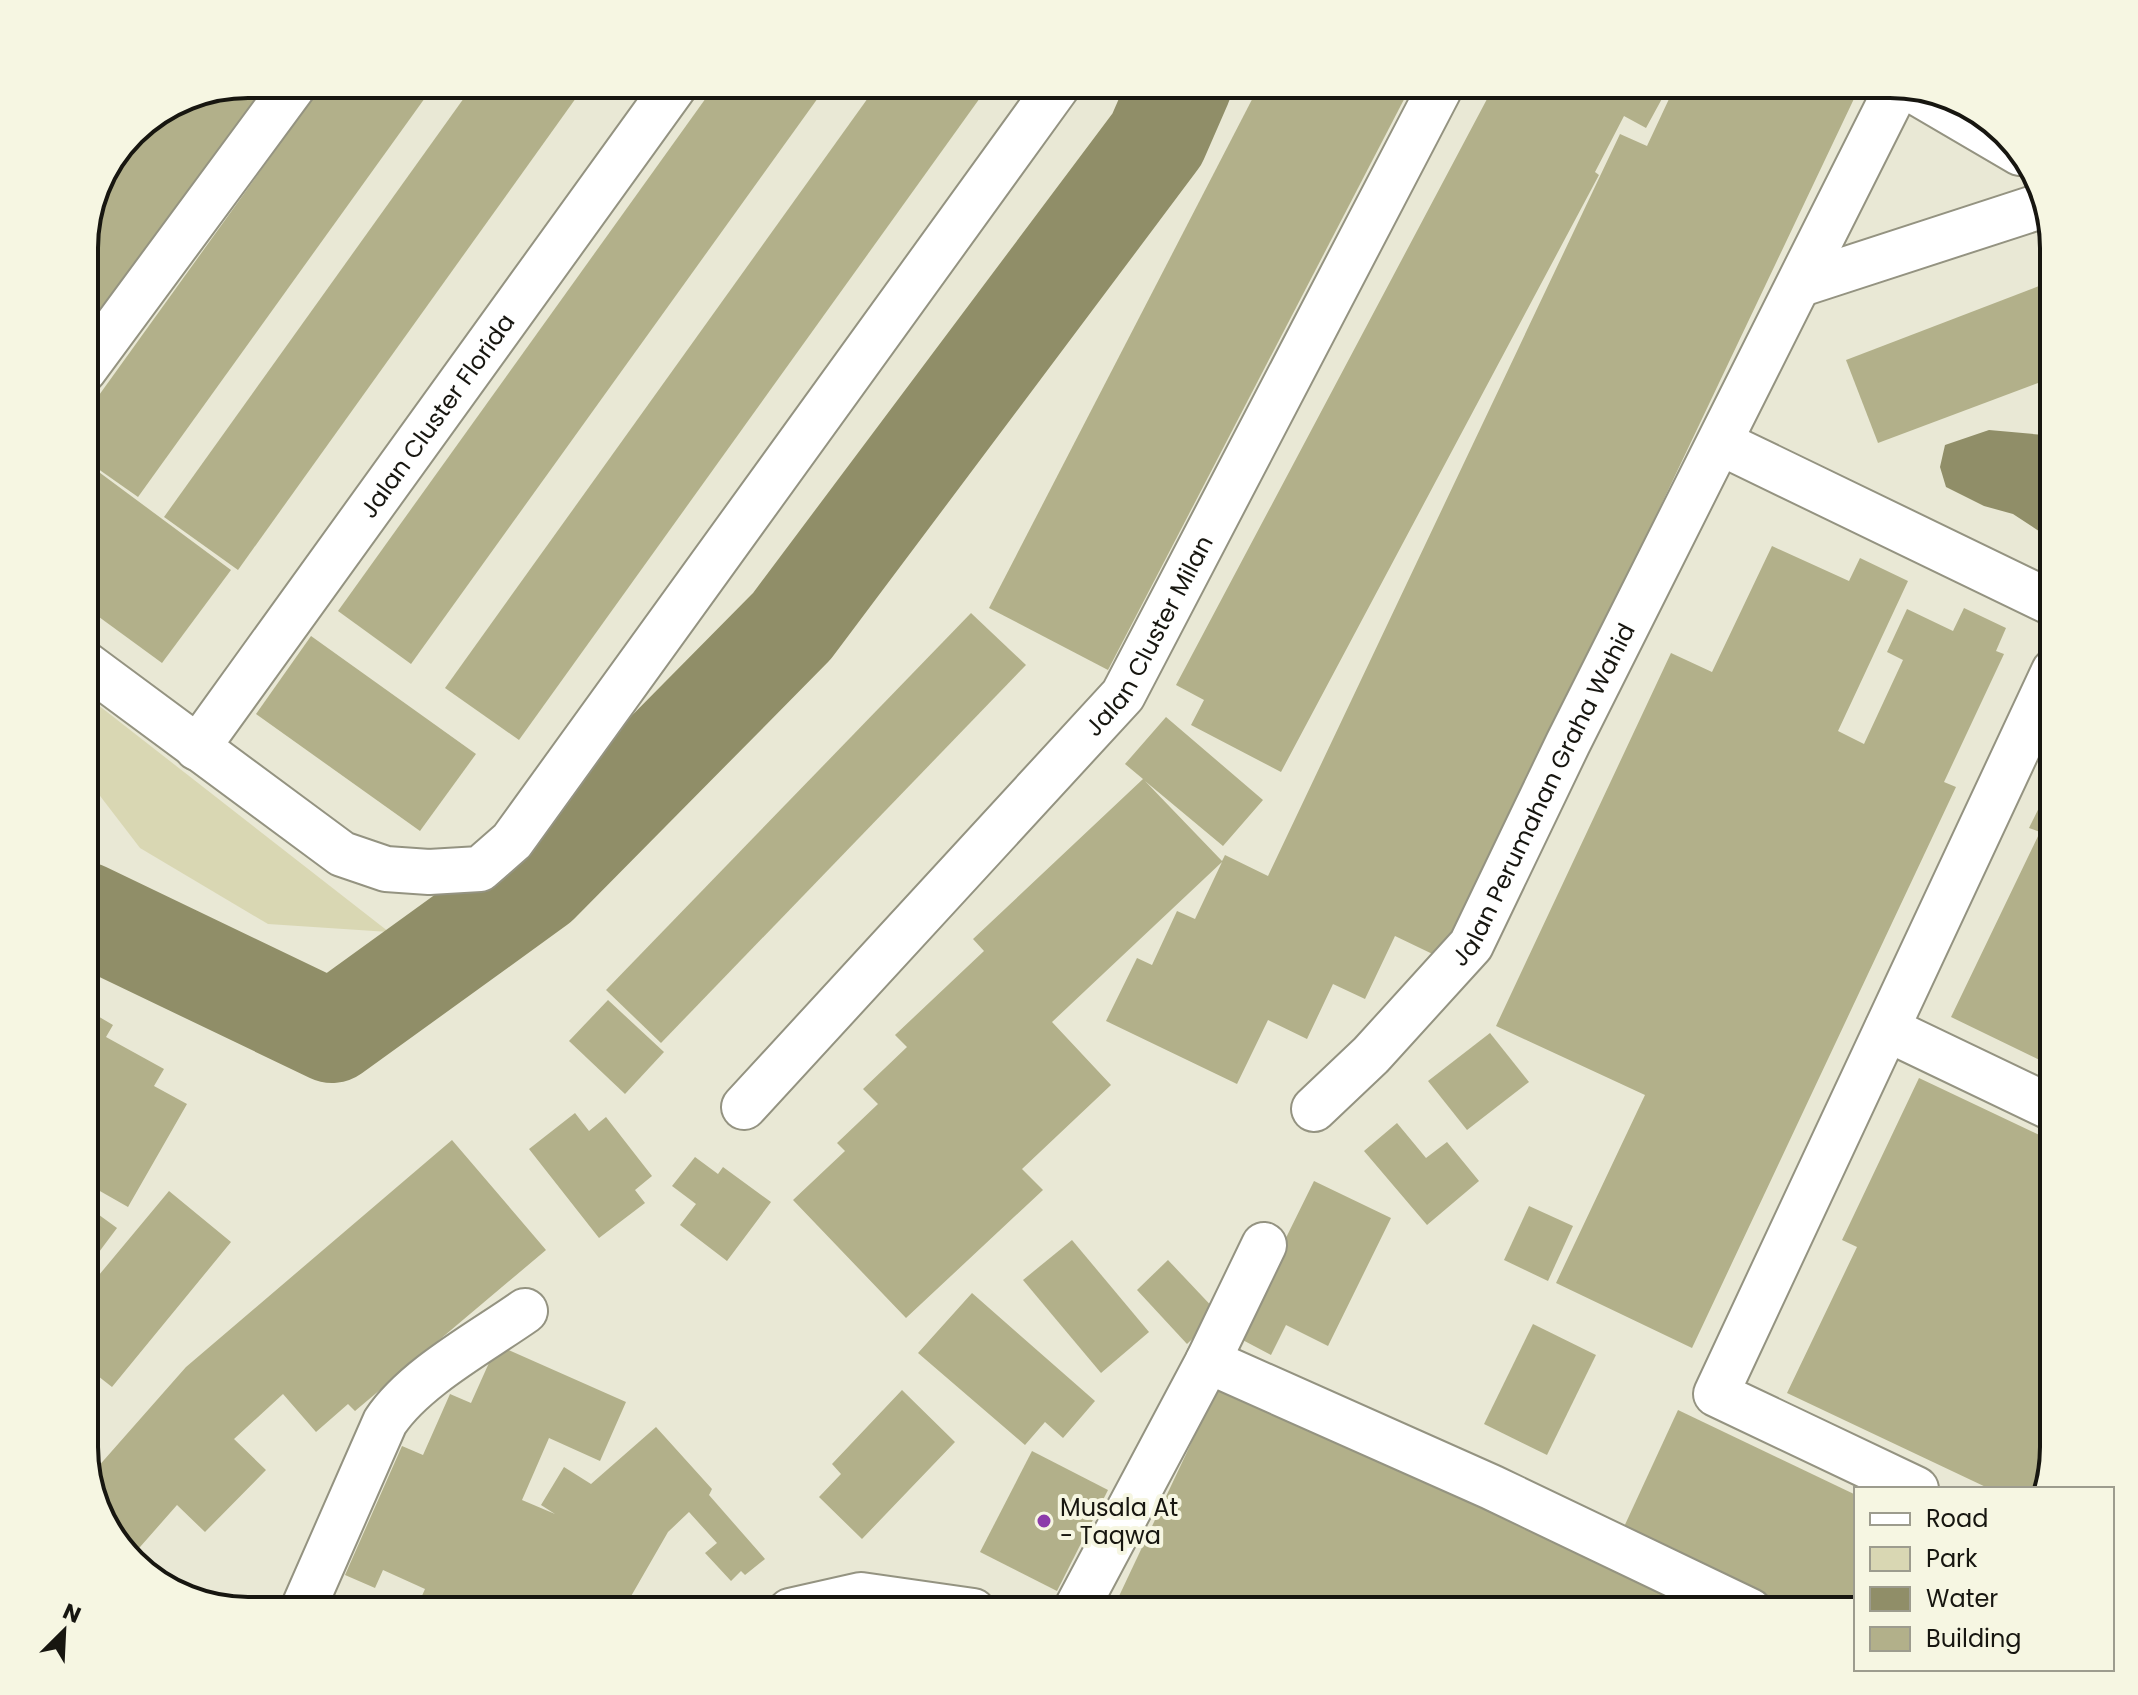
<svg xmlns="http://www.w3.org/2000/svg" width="2138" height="1695" viewBox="0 0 2138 1695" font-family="Poppins,sans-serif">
  <rect width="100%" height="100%" fill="#e9e8d5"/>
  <!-- green -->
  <path fill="#d9d7b3" d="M84,694L389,932L268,924L140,848L84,775Z"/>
  <!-- water -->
  <path fill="#908e68" d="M2054,407V541L2013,514L1984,506L1946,487L1940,467L1945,445L1989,430L2044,435Z"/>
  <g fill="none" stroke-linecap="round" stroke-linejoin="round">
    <!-- river -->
    <path stroke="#908e68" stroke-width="102" d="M84,913L332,1032L538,883L792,626L1157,139L1181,84"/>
  </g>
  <!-- building -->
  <g fill="#b2b08a">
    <path d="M248,84H266L84,340V237L101,176L139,125L186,96Z"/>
    <path d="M323,84H435L138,497L84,459V416Z"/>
    <path d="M474,84H586L238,570L164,517Z"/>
    <path d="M716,84H828L411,664L338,611Z"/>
    <path d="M878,84H990L519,740L445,688Z"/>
    <path d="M1260,84H1412L1108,670L989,608Z"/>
    <path d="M1495,84H1670L1646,128L1624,116L1595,172L1599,175L1281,772L1191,725L1204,700L1176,685Z"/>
    <path d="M1676,84H1861L1445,960L1395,936L1365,999L1333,984L1307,1039L1268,1020L1237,1084L1106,1021L1137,958L1152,965L1177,911L1195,919L1222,862L1052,1022L1111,1085L1022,1169L1043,1190L906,1318L793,1200L845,1151L837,1143L878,1104L863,1089L907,1047L895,1035L984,951L973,939L1143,779L1125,764L1166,717L1263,800L1223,846L1145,781L1222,861L1225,855L1268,876L1620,134L1647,146Z"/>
    <path d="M2054,282V377L1878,443L1846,360L2039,286Z"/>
    <path d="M84,461L231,570L162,663L84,606Z"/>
    <path d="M1772,546L1849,581L1860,558L1908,581L1838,731L1864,744L1903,660L1887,652L1907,609L1953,631L1964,608L2006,628L1996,651L2004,654L1944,782L1956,787L1692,1348L1556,1283L1645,1095L1496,1026L1671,653L1712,672Z"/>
    <path d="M971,613L1026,665L661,1043L606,990Z"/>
    <path d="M311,636L476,754L420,831L256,714Z"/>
    <path d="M2054,777V1067L1951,1017L2040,832L2029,828Z"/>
    <path d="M608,1000L664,1052L625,1094L569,1041Z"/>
    <path d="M84,1008L113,1025L106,1037L164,1069L154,1086L187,1104L128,1207L84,1182Z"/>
    <path d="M1490,1033L1529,1082L1467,1130L1428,1081Z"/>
    <path d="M1919,1078L2054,1142V1448L2046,1489H1990L1787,1393L1857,1247L1842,1240Z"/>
    <path d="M575,1113L589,1131L606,1117L652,1176L635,1190L645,1203L599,1238L529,1149Z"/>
    <path d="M1397,1123L1426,1158L1447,1142L1479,1181L1427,1225L1364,1151Z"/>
    <path d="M452,1140L546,1250L355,1411L348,1404L316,1432L283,1394L234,1439L266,1470L205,1532L177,1505L133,1555L120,1545L101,1519L89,1477L186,1367Z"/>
    <path d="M695,1157L718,1174L723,1167L771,1202L727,1261L680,1225L696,1204L672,1186Z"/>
    <path d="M1314,1181L1391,1218L1328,1346L1286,1325L1271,1355L1237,1337Z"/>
    <path d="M169,1191L231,1242L112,1387L98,1376L84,1393V1293Z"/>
    <path d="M84,1204L117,1228L84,1272Z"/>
    <path d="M1529,1206L1573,1226L1548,1281L1504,1260Z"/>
    <path d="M1072,1240L1149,1332L1101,1373L1023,1280Z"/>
    <path d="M1168,1260L1219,1314L1187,1344L1137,1290Z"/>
    <path d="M972,1293L1095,1401L1063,1438L1045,1422L1025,1445L918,1353Z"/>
    <path d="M1533,1324L1596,1355L1547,1455L1484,1424Z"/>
    <path d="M497,1345L626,1402L600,1461L549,1438L522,1500L555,1514L541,1505L564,1467L591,1484L656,1427L712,1489L709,1495L765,1559L745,1575L741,1571L731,1581L705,1553L717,1543L689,1512L668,1532L630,1598L646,1606L644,1611H475L459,1604L455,1611H427L417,1607L425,1589L383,1570L375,1588L345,1575L402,1446L423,1455L450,1394L471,1403Z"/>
    <path d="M1221,1380L1711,1611H1112Z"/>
    <path d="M902,1390L955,1442L862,1539L819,1497L841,1474L832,1464Z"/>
    <path d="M1678,1410L1856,1495V1611H1795L1623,1529Z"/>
    <path d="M1032,1451L1108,1490L1057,1591L980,1552Z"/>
  </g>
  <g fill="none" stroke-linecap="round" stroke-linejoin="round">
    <defs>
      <g id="minor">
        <path d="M1909,88L2020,153"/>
        <path d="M1801,284L2044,205"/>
        <path d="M84,370L295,84"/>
        <path d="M1721,443L2054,604"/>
        <path d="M84,663L342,854L386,869L429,872L480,869L512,841L1059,84"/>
        <path id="s1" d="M197,748L676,84"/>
        <path d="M1887,1029L2054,1109"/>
        <path id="s2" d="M744,1107L1123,695L1442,84"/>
        <path id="s3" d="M1314,1109L1371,1055L1471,945L1568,743L1898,86"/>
        <path d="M1208,1361L1491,1487L1750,1611"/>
        <path d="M1916,1489L1716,1394L2054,671"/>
        <path d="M302,1611L385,1422C414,1378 481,1342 525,1311"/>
        <path d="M790,1611L861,1595L973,1611"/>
        <path d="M1075,1611L1208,1361L1264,1245"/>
      </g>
    </defs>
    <!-- minor casing -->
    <use href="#minor" stroke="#949381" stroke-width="48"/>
    <!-- minor -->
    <use href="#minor" stroke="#fff" stroke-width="44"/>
  </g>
  <!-- markers -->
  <circle fill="#8c3baa" stroke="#f6f6e2" stroke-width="3" cx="1044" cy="1521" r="8"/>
  <g text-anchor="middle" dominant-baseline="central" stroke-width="8" stroke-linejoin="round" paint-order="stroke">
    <!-- street labels -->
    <g font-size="24" fill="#171610" stroke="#f6f6e2">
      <text stroke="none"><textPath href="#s1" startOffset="410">Jalan Cluster Florida</textPath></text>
      <text stroke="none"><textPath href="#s2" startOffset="624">Jalan Cluster Milan</textPath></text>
      <text stroke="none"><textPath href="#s3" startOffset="394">Jalan Perumahan Graha Wahid</textPath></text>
    </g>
    <!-- poi labels -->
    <g font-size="24" fill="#171610" stroke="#f6f6e2" text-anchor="start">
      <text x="1060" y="1507">Musala At<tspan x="1060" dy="28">- Taqwa</tspan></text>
    </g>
  </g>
  <!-- crop -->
  <path d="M0 0H2138V1695H0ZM248 98H1890A150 150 0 0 1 2040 248V1447A150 150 0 0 1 1890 1597H248A150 150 0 0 1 98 1447V248A150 150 0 0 1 248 98Z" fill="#f6f6e2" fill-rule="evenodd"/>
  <path fill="none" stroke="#171610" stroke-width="4" d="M248 98H1890A150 150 0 0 1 2040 248V1447A150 150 0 0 1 1890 1597H248A150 150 0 0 1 98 1447V248A150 150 0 0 1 248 98Z"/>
  <!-- legend -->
  <rect x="1854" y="1487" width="260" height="184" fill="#f6f6e2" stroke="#9d9c8e" stroke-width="2"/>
  <rect x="1870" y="1513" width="40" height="12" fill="#ffffff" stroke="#9d9c8e" stroke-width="2"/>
  <text x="1926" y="1527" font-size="24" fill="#171610">Road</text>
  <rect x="1870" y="1547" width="40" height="24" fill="#d9d7b3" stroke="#9d9c8e" stroke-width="2"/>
  <text x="1926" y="1567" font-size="24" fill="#171610">Park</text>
  <rect x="1870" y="1587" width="40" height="24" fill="#908e68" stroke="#9d9c8e" stroke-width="2"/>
  <text x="1926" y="1607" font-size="24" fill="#171610">Water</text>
  <rect x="1870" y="1627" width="40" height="24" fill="#b2b08a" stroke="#9d9c8e" stroke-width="2"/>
  <text x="1926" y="1647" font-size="24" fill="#171610">Building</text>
  <!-- north arrow -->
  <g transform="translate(64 1631) rotate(24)" stroke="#f6f6e2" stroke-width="6" paint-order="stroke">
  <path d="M0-6L14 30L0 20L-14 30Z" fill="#171610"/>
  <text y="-12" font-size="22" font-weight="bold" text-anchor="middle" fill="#171610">N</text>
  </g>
</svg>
